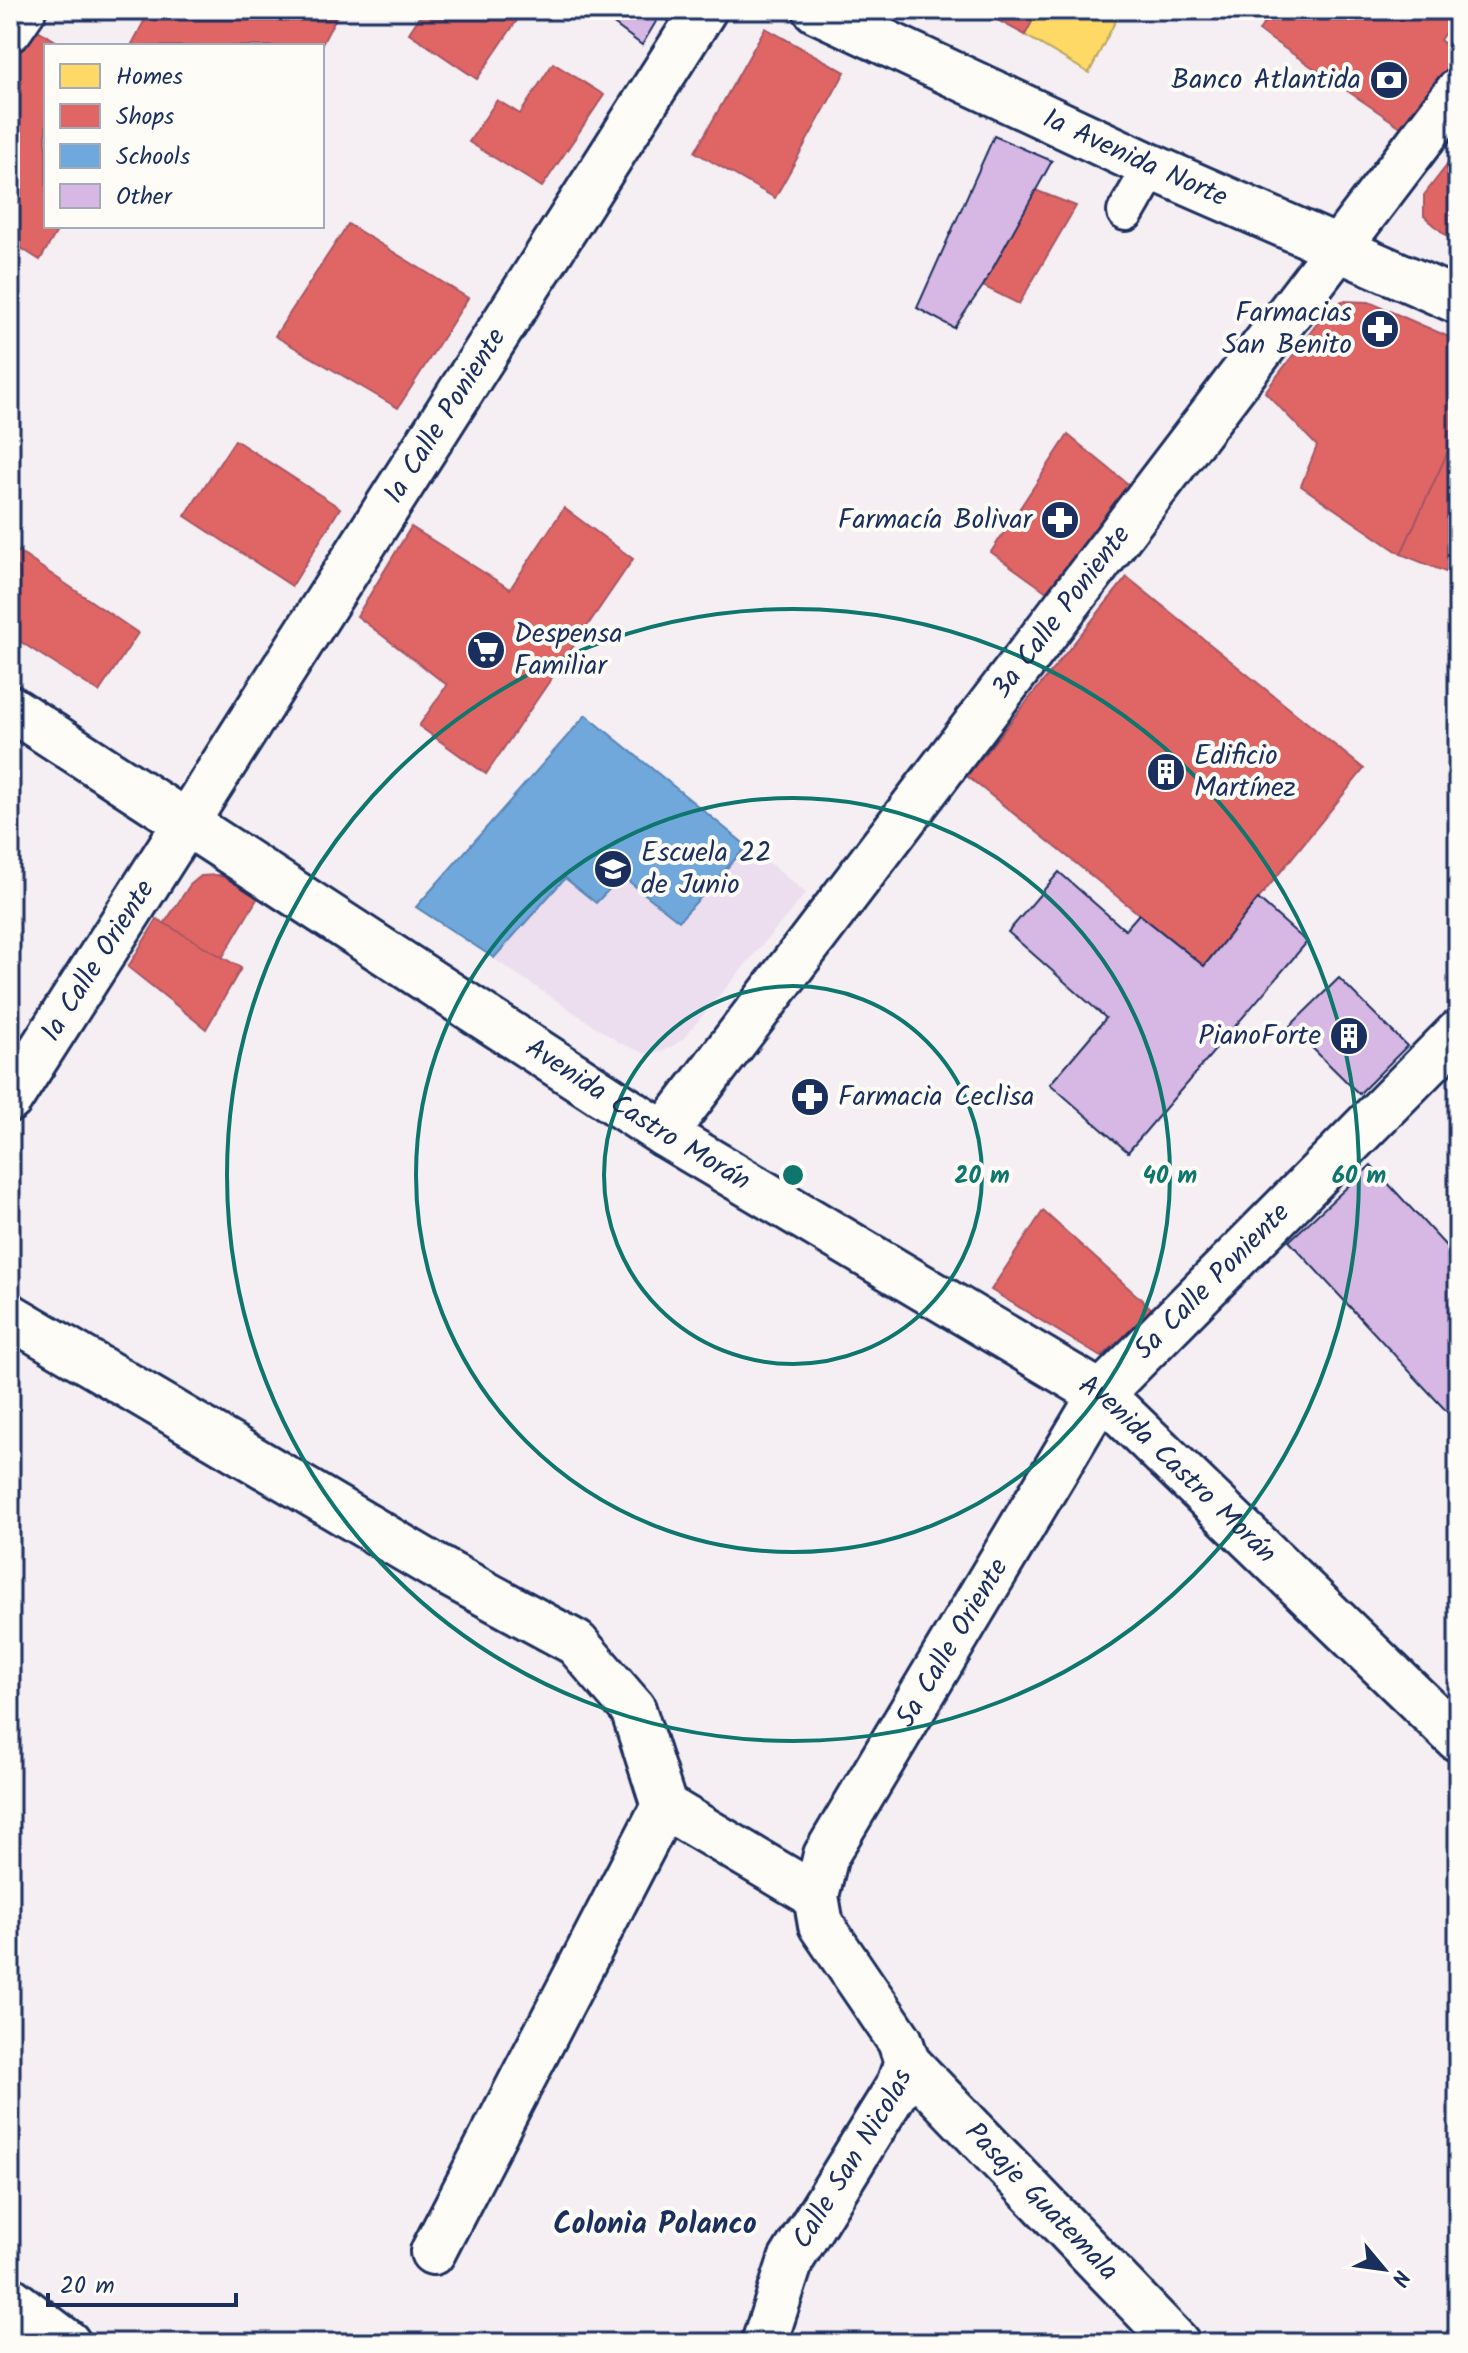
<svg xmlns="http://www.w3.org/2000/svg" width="1468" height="2353" viewBox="0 0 1468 2353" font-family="Kalam,sans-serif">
  <rect width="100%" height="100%" fill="#f5eef3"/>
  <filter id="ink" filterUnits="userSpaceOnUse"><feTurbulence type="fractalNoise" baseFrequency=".0125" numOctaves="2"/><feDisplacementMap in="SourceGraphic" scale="16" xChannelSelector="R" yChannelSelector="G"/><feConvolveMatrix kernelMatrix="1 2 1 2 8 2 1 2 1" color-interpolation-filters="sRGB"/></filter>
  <g filter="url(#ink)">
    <!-- built -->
    <path fill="#ecdeee" d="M586,715L806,893L682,1040L664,1051L647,1054L620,1043L416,907Z"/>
    <!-- homes -->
    <path fill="#ffd966" stroke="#bba664" stroke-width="2" d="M1038,10H1121L1089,73L1025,35Z"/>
    <!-- shops -->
    <g fill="#e06666" stroke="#a55664" stroke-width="2">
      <path d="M150,10H340L321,46H131Z"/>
      <path d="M424,10H524L477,79L409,33Z"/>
      <path d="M979,10H1038L1025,35Z"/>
      <path d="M1272,10H1444L1455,18L1440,40L1458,54V67L1408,132L1259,31Z"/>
      <path d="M33,27L64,46H46V226H60L40,260L10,241V65Z"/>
      <path d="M765,28L845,72L775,198L695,152Z"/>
      <path d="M553,63L604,95L542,187L469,142L497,100L520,114Z"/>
      <path d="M1458,151V246L1424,216V195Z"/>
      <path d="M1035,190L1076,206L1019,304L983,286Z"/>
      <path d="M348,224L468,298L398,408L275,336Z"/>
      <path d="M1342,301L1369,302L1458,341V430L1401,554L1301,486L1317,446L1265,392L1326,312Z"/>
      <path d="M1458,430V577L1401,554Z"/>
      <path d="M1068,435L1134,489L1051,595L991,552Z"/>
      <path d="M235,440L340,508L292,586L185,516Z"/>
      <path d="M564,508L633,559L486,774L419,726L447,685L357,616L411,527L510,589Z"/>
      <path d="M10,546L138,633L99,692L10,635Z"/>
      <path d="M1127,577L1364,769L1204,966L967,776Z"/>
      <path d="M218,875L260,894L222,958L164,924L190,885L201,876Z"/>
      <path d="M157,919L241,968L206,1029L128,967Z"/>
      <path d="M1043,1211L1153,1310L1101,1357L991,1290Z"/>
    </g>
    <!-- schools -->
    <path fill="#6fa8dc" stroke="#5684b6" stroke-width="2" d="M586,715L747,846L679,921L622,876L596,903L565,878L494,958L416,907Z"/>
    <!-- building -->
    <g fill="#d7b7e3" stroke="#1b2f5e" stroke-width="2">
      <path d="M618,10H659L657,20L642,45L611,22Z"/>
      <path d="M994,136L1052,161L983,286L954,328L917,308Z"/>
      <path d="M1059,872L1125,930L1139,914L1204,966L1258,899L1307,942L1128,1152L1050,1084L1106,1018L1008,932Z"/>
      <path d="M1339,978L1407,1046L1359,1094L1290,1026Z"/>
      <path d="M1371,1165L1458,1259V1410L1451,1416L1289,1241Z"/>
    </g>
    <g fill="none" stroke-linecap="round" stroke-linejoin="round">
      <defs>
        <path id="lane" d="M1126,212L1152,167"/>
        <g id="street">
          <path d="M10,1316L434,1566L576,1643L633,1709L664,1806L816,1896"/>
          <path id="s1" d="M907,2062L1177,2343"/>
          <path d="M433,2252L664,1806"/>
          <path d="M10,2299L68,2343"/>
          <path id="s2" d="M764,2343L791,2260L898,2087L907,2062L900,2041L821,1925L816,1896L826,1855L1101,1394"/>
        </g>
        <g id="secondary">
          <path id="s3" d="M816,10L1152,167L1458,301"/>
          <path d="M10,29L23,10"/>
          <path id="s4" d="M10,708L664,1134L1101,1394L1458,1739"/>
          <path id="s5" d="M10,1099L704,10"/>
          <path id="s6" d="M664,1134L1458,91"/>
          <path id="s7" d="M1101,1394L1458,1033"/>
        </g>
      </defs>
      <!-- lane casing -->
      <use href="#lane" stroke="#1b2f5e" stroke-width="42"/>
      <!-- street casing -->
      <use href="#street" stroke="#1b2f5e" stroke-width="50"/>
      <!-- secondary casing -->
      <use href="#secondary" stroke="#1b2f5e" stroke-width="50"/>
      <!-- lane -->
      <use href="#lane" stroke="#fdfcf7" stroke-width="36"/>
      <!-- street -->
      <use href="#street" stroke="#fdfcf7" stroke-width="44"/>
      <!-- secondary -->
      <use href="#secondary" stroke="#fdfcf7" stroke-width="44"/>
    </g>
  </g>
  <!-- distance rings -->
  <g fill="none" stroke="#0f766e" stroke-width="4">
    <circle cx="793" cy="1175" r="189"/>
    <circle cx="793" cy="1175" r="377"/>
    <circle cx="793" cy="1175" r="566"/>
  </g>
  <!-- icons -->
  <defs>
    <symbol id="bank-disc" viewBox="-11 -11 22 22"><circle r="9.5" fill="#1b2f5e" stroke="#fdfcf7"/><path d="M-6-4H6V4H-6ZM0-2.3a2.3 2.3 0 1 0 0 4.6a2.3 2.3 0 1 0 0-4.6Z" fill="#fff"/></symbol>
    <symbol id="pharmacy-disc" viewBox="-11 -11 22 22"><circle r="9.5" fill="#1b2f5e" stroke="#fdfcf7"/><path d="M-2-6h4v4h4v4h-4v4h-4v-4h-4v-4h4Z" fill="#fff"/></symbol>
    <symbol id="supermarket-disc" viewBox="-11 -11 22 22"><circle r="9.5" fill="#1b2f5e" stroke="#fdfcf7"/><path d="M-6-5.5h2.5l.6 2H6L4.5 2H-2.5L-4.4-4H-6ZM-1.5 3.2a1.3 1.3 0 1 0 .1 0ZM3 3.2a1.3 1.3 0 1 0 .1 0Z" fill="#fff"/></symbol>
    <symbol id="building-disc" viewBox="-11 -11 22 22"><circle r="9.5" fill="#1b2f5e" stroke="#fdfcf7"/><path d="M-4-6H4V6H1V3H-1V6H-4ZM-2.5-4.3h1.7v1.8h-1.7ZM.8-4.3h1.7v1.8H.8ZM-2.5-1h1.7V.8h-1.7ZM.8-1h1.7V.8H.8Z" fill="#fff"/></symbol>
    <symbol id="school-disc" viewBox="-11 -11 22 22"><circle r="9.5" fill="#1b2f5e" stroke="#fdfcf7"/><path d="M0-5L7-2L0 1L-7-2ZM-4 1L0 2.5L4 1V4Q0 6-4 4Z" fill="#fff"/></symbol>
  </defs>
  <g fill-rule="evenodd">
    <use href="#bank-disc" x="1367" y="58" width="44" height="44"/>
    <use href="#pharmacy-disc" x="1358" y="307" width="44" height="44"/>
    <use href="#pharmacy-disc" x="1038" y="498" width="44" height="44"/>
    <use href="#supermarket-disc" x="464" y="628" width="44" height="44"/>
    <use href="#building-disc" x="1144" y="750" width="44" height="44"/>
    <use href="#school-disc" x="591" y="847" width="44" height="44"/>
    <use href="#building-disc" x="1327" y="1014" width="44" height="44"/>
    <use href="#pharmacy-disc" x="788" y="1075" width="44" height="44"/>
  </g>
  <g text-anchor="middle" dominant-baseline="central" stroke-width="8" stroke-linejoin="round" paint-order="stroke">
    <!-- poi labels -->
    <g font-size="28" fill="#1b2f5e" stroke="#fdfcf7" text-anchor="end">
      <text x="1361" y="80">Banco Atlantida</text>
      <text x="1352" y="313">Farmacias<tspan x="1352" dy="32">San Benito</tspan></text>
      <text x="1032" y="520">Farmacía Bolivar</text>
      <text x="514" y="634" text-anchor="start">Despensa<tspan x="514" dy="32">Familiar</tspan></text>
      <text x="1194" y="756" text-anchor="start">Edificio<tspan x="1194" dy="32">Martínez</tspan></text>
      <text x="641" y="853" text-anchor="start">Escuela 22<tspan x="641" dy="32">de Junio</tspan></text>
      <text x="1321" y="1036">PianoForte</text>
      <text x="838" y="1097" text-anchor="start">Farmacia Ceclisa</text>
    </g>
    <!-- street labels -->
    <g font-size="28" fill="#1b2f5e" stroke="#fdfcf7">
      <text stroke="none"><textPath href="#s3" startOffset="352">1a Avenida Norte</textPath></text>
      <text stroke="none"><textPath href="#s5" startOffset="810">1a Calle Poniente</textPath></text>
      <text stroke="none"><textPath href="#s6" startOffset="656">3a Calle Poniente</textPath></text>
      <text stroke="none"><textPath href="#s5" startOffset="164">1a Calle Oriente</textPath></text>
      <text stroke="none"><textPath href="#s4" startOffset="748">Avenida Castro Morán</textPath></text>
      <text stroke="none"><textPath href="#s7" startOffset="158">5a Calle Poniente</textPath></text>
      <text stroke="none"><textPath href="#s4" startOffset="1396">Avenida Castro Morán</textPath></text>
      <text stroke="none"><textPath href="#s2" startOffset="798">5a Calle Oriente</textPath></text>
      <text stroke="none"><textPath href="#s2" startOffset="206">Calle San Nicolas</textPath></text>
      <text stroke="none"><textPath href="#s1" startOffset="194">Pasaje Guatemala</textPath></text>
    </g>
    <!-- neighbourhood labels -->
    <g font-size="30" font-weight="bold" fill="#1b2f5e" stroke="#fdfcf7">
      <text x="655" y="2225">Colonia Polanco</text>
    </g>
  </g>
  <circle cx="793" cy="1175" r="12" fill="#0f766e" stroke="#fdfcf7" stroke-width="4"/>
  <g font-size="24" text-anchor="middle" font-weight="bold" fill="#0f766e" stroke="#fdfcf7" stroke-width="8" stroke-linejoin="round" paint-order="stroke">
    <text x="982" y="1183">20 m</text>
    <text x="1170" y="1183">40 m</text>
    <text x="1359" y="1183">60 m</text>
  </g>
  <!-- margin -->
  <rect width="1468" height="2353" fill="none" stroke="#fdfcf7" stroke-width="40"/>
  <rect x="20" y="20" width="1428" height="2313" fill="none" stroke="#1b2f5e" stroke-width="3" filter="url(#ink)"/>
  <!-- legend -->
  <rect x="44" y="44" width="280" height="184" fill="#fdfcf7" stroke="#a3aaba" stroke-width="2"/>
  <rect x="60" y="64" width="40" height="24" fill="#ffd966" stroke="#a3aaba" stroke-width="2"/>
  <text x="116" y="84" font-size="24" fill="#1b2f5e">Homes</text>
  <rect x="60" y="104" width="40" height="24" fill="#e06666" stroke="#a3aaba" stroke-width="2"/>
  <text x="116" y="124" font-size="24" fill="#1b2f5e">Shops</text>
  <rect x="60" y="144" width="40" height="24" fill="#6fa8dc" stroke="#a3aaba" stroke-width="2"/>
  <text x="116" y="164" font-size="24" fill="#1b2f5e">Schools</text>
  <rect x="60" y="184" width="40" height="24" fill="#d7b7e3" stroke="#a3aaba" stroke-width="2"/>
  <text x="116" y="204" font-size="24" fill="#1b2f5e">Other</text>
  <!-- north arrow -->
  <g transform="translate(1384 2269) rotate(119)" stroke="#fdfcf7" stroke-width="6" paint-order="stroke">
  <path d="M0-6L14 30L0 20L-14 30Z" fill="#1b2f5e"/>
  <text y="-12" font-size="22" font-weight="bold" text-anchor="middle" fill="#1b2f5e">N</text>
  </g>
  <!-- scale -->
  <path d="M48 2293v12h188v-12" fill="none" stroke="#1b2f5e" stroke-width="4"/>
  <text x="60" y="2293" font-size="24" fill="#1b2f5e" stroke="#fdfcf7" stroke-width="6" paint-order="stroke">20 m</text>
</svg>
